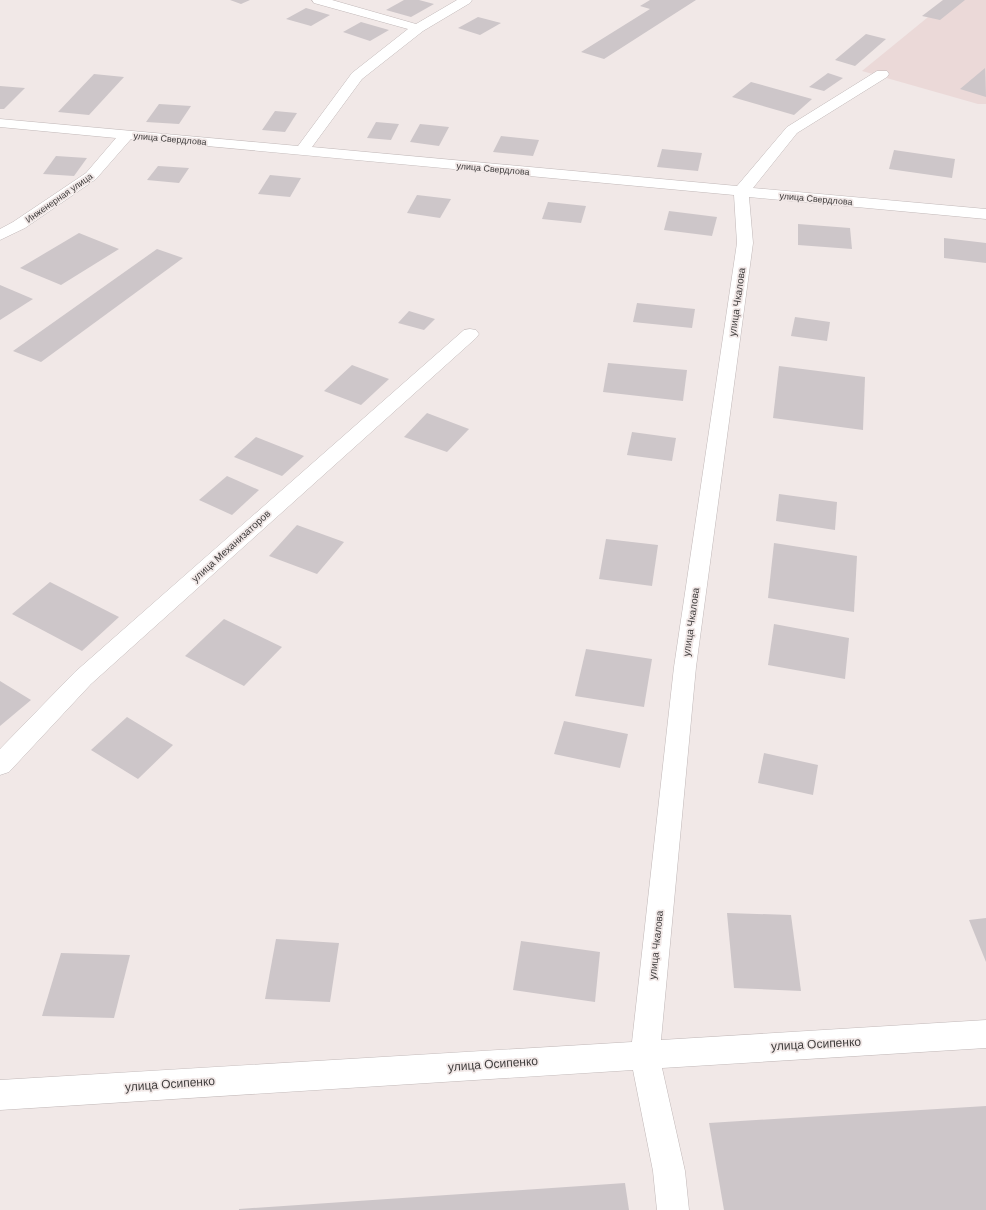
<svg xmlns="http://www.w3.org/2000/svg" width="986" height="1210" viewBox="0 0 986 1210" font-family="'DM Sans',sans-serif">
  <rect width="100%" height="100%" fill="#f1e8e7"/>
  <!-- built -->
  <path fill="#ebd9d8" d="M949,0H986V104H978L862,71Z"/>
  <!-- building -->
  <g fill="#cdc6c9">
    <path d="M230,0H250L241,4Z"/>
    <path d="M404,0H419L434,4L411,17L386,10Z"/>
    <path d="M650,0H696L604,59L581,52L650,9L640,6Z"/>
    <path d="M943,0H965L940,20L922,16Z"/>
    <path d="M306,8L330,15L311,26L286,19Z"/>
    <path d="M478,17L501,23L480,35L458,28Z"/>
    <path d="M361,22L389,30L370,41L343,32Z"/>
    <path d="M866,34L886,39L855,66L835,60Z"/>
    <path d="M985,68L986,97L960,89Z"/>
    <path d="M828,73L843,78L824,91L809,87Z"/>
    <path d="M94,74L124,77L89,115L58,112Z"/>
    <path d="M751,82L812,99L794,115L732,97Z"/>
    <path d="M0,86L25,88L4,109H0Z"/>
    <path d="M159,104L191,106L179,124L146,122Z"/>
    <path d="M275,111L297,113L285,132L262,130Z"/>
    <path d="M376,122L399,124L391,140L367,138Z"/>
    <path d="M420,124L449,127L439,146L410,142Z"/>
    <path d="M501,136L539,140L533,156L493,152Z"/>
    <path d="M662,149L702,153L698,171L657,167Z"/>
    <path d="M894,150L955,159L952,178L889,169Z"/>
    <path d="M56,156L87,158L74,176L43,174Z"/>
    <path d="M158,166L189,168L179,183L147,180Z"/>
    <path d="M270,175L301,178L290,197L258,194Z"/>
    <path d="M417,195L451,199L440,218L407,213Z"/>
    <path d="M548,202L586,206L581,223L542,219Z"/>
    <path d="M669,211L717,217L712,236L664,230Z"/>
    <path d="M798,224L850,228L852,249L798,245Z"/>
    <path d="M79,233L119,249L61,285L20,268Z"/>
    <path d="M944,238L986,243V263L944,258Z"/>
    <path d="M157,249L183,258L41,362L13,351Z"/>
    <path d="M0,285L33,299L0,320Z"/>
    <path d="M637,303L695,309L692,328L633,322Z"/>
    <path d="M409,311L435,319L424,330L398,323Z"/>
    <path d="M795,317L830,322L827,341L791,336Z"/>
    <path d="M608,363L687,370L683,401L603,392Z"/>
    <path d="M352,365L389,379L361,405L324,391Z"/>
    <path d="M779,366L865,377L863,430L773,418Z"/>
    <path d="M427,413L469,429L447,452L404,437Z"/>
    <path d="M632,432L676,438L672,461L627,455Z"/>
    <path d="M256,437L304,456L282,476L234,457Z"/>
    <path d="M227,476L259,490L232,515L199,500Z"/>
    <path d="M779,494L837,502L835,530L776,521Z"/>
    <path d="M297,525L344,542L317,574L269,556Z"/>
    <path d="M606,539L658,545L652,586L599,579Z"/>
    <path d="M774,543L857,556L854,612L768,598Z"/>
    <path d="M50,582L119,617L82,651L12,614Z"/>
    <path d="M224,619L282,647L244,686L185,656Z"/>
    <path d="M774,624L849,638L845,679L768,665Z"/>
    <path d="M586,649L652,659L644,707L575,696Z"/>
    <path d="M0,681L31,700L0,726Z"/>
    <path d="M127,717L173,745L138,779L91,750Z"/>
    <path d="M564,721L628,734L620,768L554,754Z"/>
    <path d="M764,753L818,765L813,795L758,783Z"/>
    <path d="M727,913L791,915L801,991L734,988Z"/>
    <path d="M986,918V962L969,920Z"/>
    <path d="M276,939L339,943L330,1002L265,999Z"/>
    <path d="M521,941L600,952L595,1002L513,990Z"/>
    <path d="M61,953L130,955L114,1018L42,1016Z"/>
    <path d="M986,1106V1210H724L709,1123Z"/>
    <path d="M625,1183L629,1210H239V1209Z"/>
  </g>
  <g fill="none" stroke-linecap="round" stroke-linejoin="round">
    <defs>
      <g id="minor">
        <path d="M312,0H332L416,24L457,0H472L470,3L423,31L362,79L312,147L737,186L787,127L877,71H887L889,74L887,77L797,133L753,188L986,209V219L749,197L753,243L696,667L661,1040L986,1020V1048L662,1068L685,1171L689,1210H657L653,1171L633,1070L0,1110V1080L632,1042L674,667L737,243L734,195L131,139L96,179L25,228L0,240V229L13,222L86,173L116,138L0,127V119L298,146L352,73L408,29L314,3Z"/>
        <path d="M470,329L476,330L479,334L476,338L91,684L9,772L0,775V749L75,672L464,330Z"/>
      </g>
    </defs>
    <!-- minor casing -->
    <use href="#minor" stroke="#c1b8b8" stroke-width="1"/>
    <!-- minor -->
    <use href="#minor" fill="#fff" fill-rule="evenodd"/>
  </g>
  <g text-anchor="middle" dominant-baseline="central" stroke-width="3.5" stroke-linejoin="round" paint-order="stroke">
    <!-- far-street labels -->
    <g font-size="9" fill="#3f3c3c" stroke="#f1e8e7">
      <text transform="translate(170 139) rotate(5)">улица Свердлова</text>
      <text transform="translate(493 169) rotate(5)">улица Свердлова</text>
      <text transform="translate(59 198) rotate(-35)">Инженерная улица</text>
      <text transform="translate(816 199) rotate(5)">улица Свердлова</text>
    </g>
    <!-- street labels -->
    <g font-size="10" fill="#3f3c3c" stroke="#f1e8e7">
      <text transform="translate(737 302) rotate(-82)">улица Чкалова</text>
      <text transform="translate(231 546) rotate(-42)">улица Механизаторов</text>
      <text transform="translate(691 622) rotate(-82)">улица Чкалова</text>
      <text transform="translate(656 945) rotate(-84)">улица Чкалова</text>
    </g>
    <!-- near-street labels -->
    <g font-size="12" fill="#3f3c3c" stroke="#f1e8e7">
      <text transform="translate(816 1044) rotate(-3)">улица Осипенко</text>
      <text transform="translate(493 1064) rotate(-4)">улица Осипенко</text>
      <text transform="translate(170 1084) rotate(-4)">улица Осипенко</text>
    </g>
  </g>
</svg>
